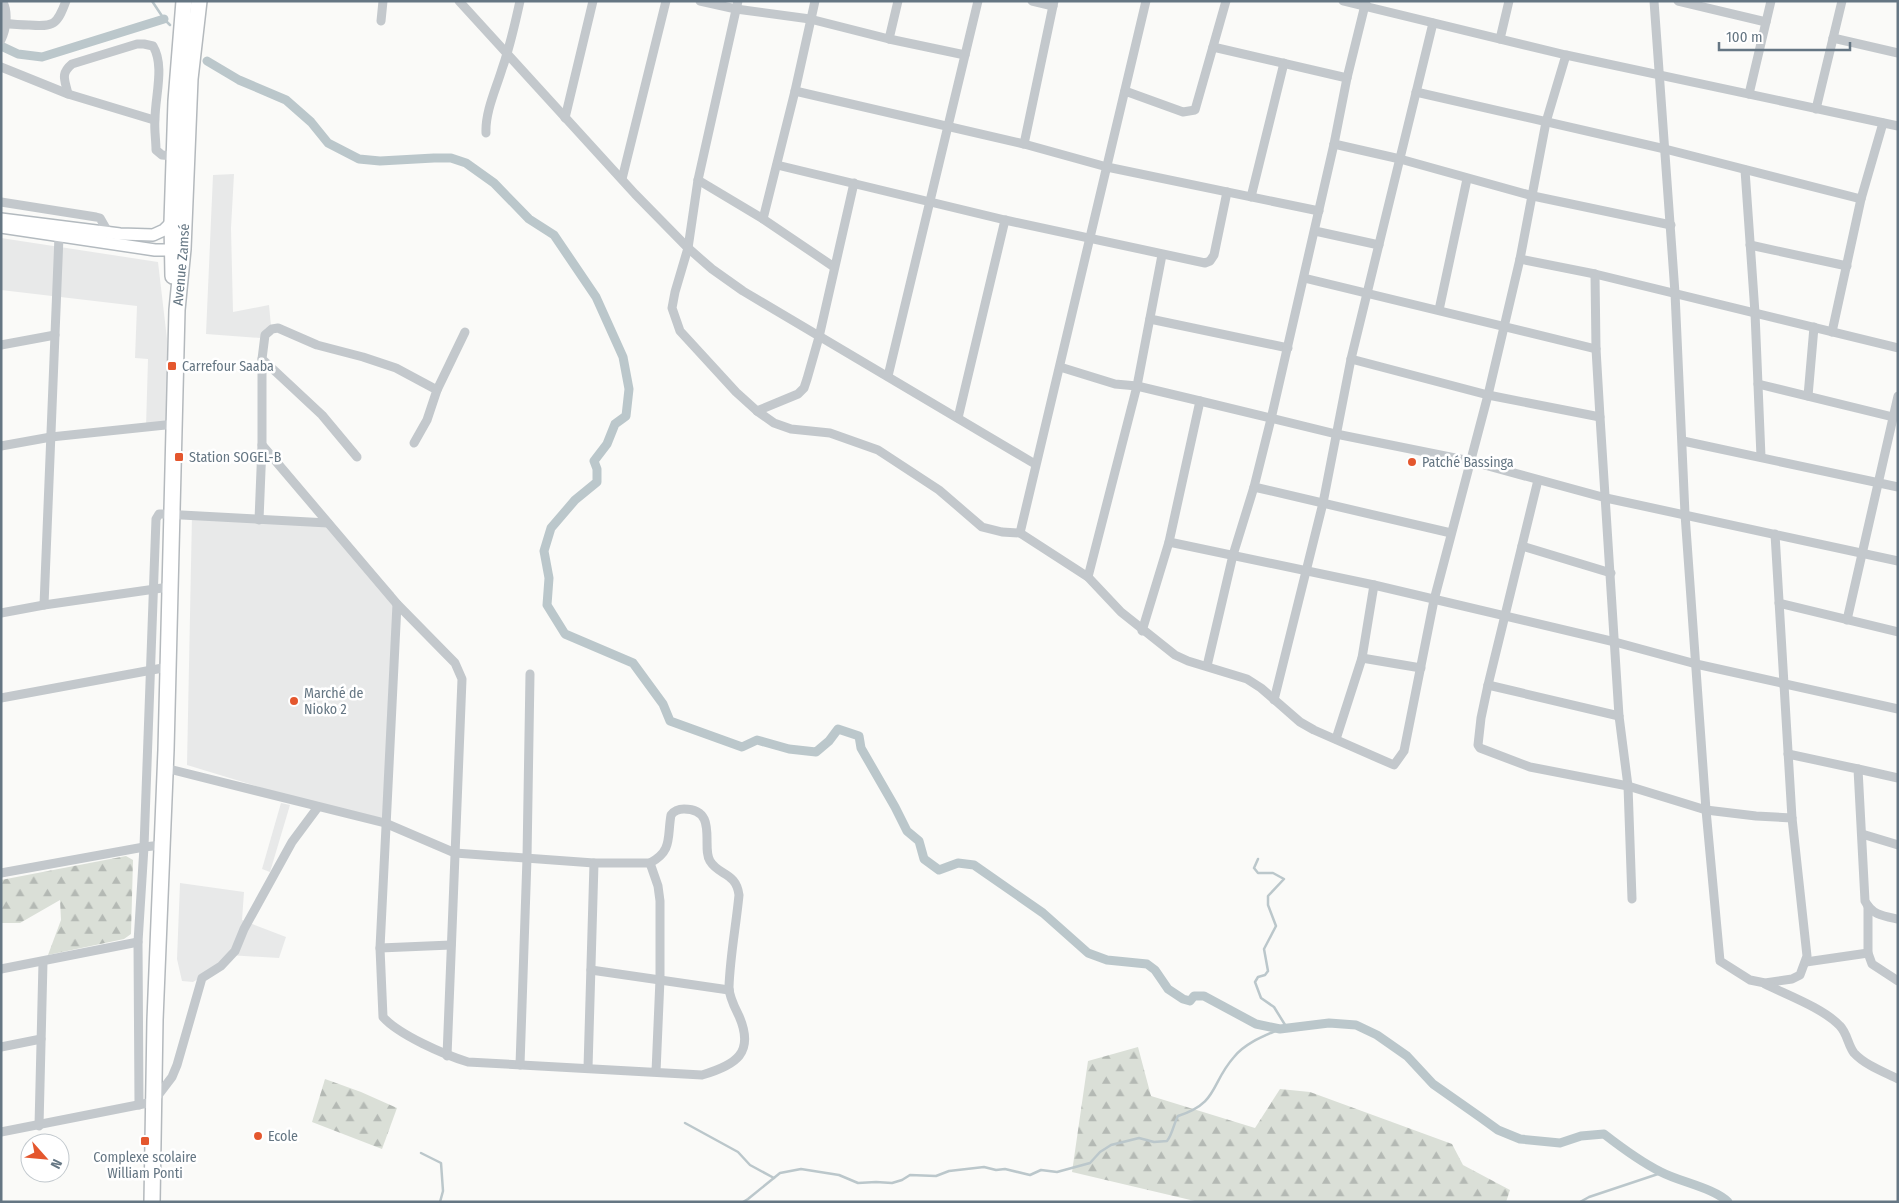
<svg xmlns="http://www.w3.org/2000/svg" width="1899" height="1203" viewBox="0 0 1899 1203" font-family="'Fira Sans Condensed',sans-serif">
  <defs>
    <pattern id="forest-firs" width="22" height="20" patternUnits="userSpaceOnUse" patternTransform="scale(1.25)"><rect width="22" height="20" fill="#dadfd7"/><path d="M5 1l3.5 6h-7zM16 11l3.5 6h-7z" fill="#b4b9b4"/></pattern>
  </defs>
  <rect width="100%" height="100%" fill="#fafaf8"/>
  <!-- built -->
  <g fill="#e8e9e9">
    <path d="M234,174L231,228L233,312L269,305L271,326L265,329L261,338L206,334L213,175Z"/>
    <path d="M1,238L158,262L167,339V425L146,427L148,359L135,358L137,306L1,290Z"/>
    <path d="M192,515L329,521L394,593L387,826L187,765Z"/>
    <path d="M281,803L290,805L270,872L262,869Z"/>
    <path d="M180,883L244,892L242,920L286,937L279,958L228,955L219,966L193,982L182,981L177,959Z"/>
  </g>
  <!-- forest -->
  <g fill="url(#forest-firs)">
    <path d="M126,856L133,860L131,934L124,939L48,955L61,920L60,900L20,923H1V880Z"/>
    <path d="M1138,1047L1151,1096L1255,1128L1280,1089L1310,1092L1452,1144L1463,1165L1510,1190L1506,1202H1199L1072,1172L1088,1061Z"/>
    <path d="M325,1079L361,1092L397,1108L382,1149L312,1122Z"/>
  </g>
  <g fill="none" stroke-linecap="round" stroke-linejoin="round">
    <!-- stream -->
    <g stroke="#bbc7cb" stroke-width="2.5">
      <path d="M152,1L164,19L170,25"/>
      <path d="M1258,859L1254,868L1258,873H1273L1284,879L1268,896V905L1276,926L1264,949L1268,971L1265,975L1258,977L1255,982L1261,998L1274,1007L1287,1028"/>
      <path d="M685,1123L738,1152L750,1165L774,1178"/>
      <path d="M421,1153L441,1163L443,1191L440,1202"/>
      <path d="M743,1202L748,1199L780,1173L801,1169L839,1175L858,1183L876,1182L892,1183L902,1180L910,1175L936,1176L949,1171L984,1167L996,1170L1005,1169L1030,1175L1041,1170L1057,1172L1090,1163L1100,1152L1111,1145L1139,1138L1154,1142L1167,1141C1173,1133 1173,1125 1178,1116C1219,1103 1210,1084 1234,1057C1245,1043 1264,1036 1280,1029"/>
      <path d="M1580,1202L1589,1197L1661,1173"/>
    </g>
    <!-- canal -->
    <g stroke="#bbc7cb" stroke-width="9">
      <path d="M1,46L18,54L42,57L164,19"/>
      <path d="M207,61L239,80L286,100L311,122L328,143L359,159L380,161L434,158H451L466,163L494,183L529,219L554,235L596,297L623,357L629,389L626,416L615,424L607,444L594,461L597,469V482L575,500L551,528L544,551L549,578L547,605L565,634L633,663L663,704L670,721L742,747L757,740L789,749L816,752L829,741L838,729L859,736L861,748L895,807L907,831L919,841L924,859L939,870L958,863L974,865L1043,913L1088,953L1107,960L1147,964L1155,970L1168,989L1183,999L1190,1001L1194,996H1204L1256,1024L1280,1029L1329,1023L1356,1025L1377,1035L1407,1056L1433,1084L1480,1117L1498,1130L1520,1139L1560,1143L1581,1136L1604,1134C1622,1148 1641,1162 1661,1172C1680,1182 1714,1188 1728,1202"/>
    </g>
    <defs>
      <g id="secondary">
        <path d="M1,219L120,234L153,235L164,230L172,222"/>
        <path d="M1,227L155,250H180"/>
      </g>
      <g id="highway">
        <path d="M173,276L172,222L176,101L184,1"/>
        <path id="s1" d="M152,1202L155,1020L166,750L177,310L183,249L190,79L199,1"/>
      </g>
    </defs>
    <!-- secondary casing -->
    <use href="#secondary" stroke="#b3babf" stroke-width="14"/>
    <!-- highway casing -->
    <use href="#highway" stroke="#b4b9bd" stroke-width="18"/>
    <!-- street -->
    <g stroke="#c3c8cc" stroke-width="9">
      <path d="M459,1L635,194L688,248L712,269L743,291L1035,464"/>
      <path d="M700,1L736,9L810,19L889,39L965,55"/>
      <path d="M738,1L698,180L688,248L675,292L672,308L680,331L736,392L757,411L774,423L791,429L830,433L878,450L939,490L982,527L1002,532L1020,533L1088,577L1121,612L1175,655L1188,661L1247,679L1261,688L1300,722L1314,730L1394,765L1404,751L1434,600L1488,395L1520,259L1546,122L1566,55"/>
      <path d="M1032,1L1053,6"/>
      <path d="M1343,1L1566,55L1898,126"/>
      <path d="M1654,1L1675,293L1685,514L1706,810L1720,961L1750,980L1765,983L1792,979L1800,975L1807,956L1792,818L1775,534"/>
      <path d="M1678,1L1766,22"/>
      <path d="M381,21L383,1"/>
      <path d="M1,23C10,24 20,25 29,25C54,27 57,25 66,1"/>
      <path d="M1833,38L1898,53"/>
      <path d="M889,39L898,1"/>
      <path d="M1500,39L1509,1"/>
      <path d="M1,40C6,30 9,11 2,1"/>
      <path d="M1213,47L1347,78"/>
      <path d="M1,67L68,94L154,120"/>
      <path d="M795,91L1024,144L1107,167L1319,211"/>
      <path d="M1125,91L1183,112L1195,110L1226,1"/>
      <path d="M1416,92L1665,149L1861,199"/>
      <path d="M68,94C65,80 60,74 72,64L137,44H144L153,46C165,66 155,96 155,119C154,129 156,140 156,150L162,155L174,156"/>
      <path d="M1749,94L1771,1"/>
      <path d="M1816,109L1842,1"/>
      <path d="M565,118L593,1"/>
      <path d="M486,133C485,112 496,89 502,69C510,47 515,24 520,1"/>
      <path d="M1024,144L1054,1"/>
      <path d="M1334,144L1400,159L1533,196L1671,225"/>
      <path d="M777,165L1005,220L1205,263L1210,261L1214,255L1227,192"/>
      <path d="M1745,170L1755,313L1761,457"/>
      <path d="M622,179L666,1"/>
      <path d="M698,180L763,219L834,267"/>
      <path d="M1251,197L1284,63"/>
      <path d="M1,202L96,217L100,218L108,232"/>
      <path d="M763,219L795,91L815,1"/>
      <path d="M1315,231L1379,245"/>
      <path d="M1750,245L1847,266"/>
      <path d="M1520,259L1595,274L1898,348"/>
      <path d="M1595,274L1596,349L1600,417L1619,716L1628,786L1632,899"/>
      <path d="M1304,278L1596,349"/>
      <path d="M1439,310L1467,179"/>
      <path d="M1150,319L1288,348"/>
      <path d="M1832,332L1861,199L1883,123"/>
      <path d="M1,345L55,335"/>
      <path d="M1351,359L1488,395L1600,417"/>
      <path d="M1060,367L1115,384L1137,386L1200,401L1336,434L1470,461L1606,498L1898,561"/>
      <path d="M888,376L978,1"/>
      <path d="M1758,384L1893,417"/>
      <path d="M437,390L465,332"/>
      <path d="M1808,396L1814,327"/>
      <path d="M757,411L798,394L804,388L807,379L819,337L854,183"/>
      <path d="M958,418L1005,220"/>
      <path d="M1683,441L1898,487"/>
      <path d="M262,445L397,604L455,663L462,679L447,1056"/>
      <path d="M1,446L51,437L175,424"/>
      <path d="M357,457L322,415L262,359L265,335L272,329L278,328L317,345L363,357L396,368L437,390L427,420L414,443"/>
      <path d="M1538,480L1488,685L1481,718L1478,745L1480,748L1530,767L1628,786L1706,810L1756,816L1792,818"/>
      <path d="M1254,487L1451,533"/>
      <path d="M259,520L262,445V359"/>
      <path d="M1020,533L1146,1"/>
      <path d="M1169,542L1374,585L1615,642L1696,664L1898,709"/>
      <path d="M1522,546L1611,573"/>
      <path d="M1088,577L1137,386L1162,255"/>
      <path d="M1779,603L1898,632"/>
      <path d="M397,604L380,948L383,1017C399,1035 445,1055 468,1062L702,1075C736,1065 755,1053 739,1016C735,1008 729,997 729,987C730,957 736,926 739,895C736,872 719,876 710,861C701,847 719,809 684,809C679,809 674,811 671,815C667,837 673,851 650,863L658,886L660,901V979L656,1072"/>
      <path d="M44,605L59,236"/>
      <path d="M1,613L44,605L169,587"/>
      <path d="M1847,620L1898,396"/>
      <path d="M1142,631L1169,542L1200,401"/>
      <path d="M1362,658L1421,668"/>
      <path d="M1207,666L1233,555L1254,487L1271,419L1334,144L1347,78L1366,1"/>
      <path d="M1488,685L1619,716"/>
      <path d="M1,698L168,667"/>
      <path d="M1274,700L1323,503L1351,359L1433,23"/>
      <path d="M1336,739L1362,658L1374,585"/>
      <path d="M1788,754L1858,769L1865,901C1872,915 1883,916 1898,919"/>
      <path d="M165,768L385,823L455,853L594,863H650"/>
      <path d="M1858,769L1898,778"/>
      <path d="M1862,834L1898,845"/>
      <path d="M1,873L144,847L162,845"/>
      <path d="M1868,906V953L1872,964L1898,981"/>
      <path d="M380,948L451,945"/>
      <path d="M1806,962L1868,953"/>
      <path d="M1,969L138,942"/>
      <path d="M591,970L729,990"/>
      <path d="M1765,984C1787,995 1823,1008 1840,1026C1847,1033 1848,1045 1854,1053C1865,1065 1884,1072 1898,1079"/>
      <path d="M1,1047L41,1039"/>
      <path d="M520,1065L527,858L530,674"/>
      <path d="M588,1068L594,863"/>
      <path d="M139,1105L138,942L144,847L156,519L159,514H163L328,523"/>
      <path d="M39,1126L43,962"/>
      <path d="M1,1132L153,1102L172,1077L177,1065L202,978L221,966L235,951L244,929L292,842L318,807"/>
    </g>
    <!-- secondary -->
    <use href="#secondary" stroke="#fff" stroke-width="11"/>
    <!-- highway -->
    <use href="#highway" stroke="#fff" stroke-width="15"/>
  </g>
  <!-- markers -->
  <g fill="#e4572e" stroke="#fff" stroke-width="2">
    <rect x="167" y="361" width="10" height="10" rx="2.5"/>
    <rect x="174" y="452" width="10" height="10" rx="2.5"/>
    <circle cx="1412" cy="462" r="5"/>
    <circle cx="294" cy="701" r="5"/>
    <circle cx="258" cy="1136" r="5"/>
    <rect x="140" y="1136" width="10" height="10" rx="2.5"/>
  </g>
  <g text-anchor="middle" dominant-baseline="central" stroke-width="5" stroke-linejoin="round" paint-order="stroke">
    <!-- street labels -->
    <g font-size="14" fill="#657683" stroke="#fff">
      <text stroke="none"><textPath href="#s1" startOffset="938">Avenue Zamsé</textPath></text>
    </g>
    <!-- poi labels -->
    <g font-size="14" fill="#657683" stroke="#fff" text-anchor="start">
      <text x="182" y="366">Carrefour Saaba</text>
      <text x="189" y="457">Station SOGEL-B</text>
      <text x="1422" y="462">Patché Bassinga</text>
      <text x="304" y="693">Marché de<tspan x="304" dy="16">Nioko 2</tspan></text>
      <text x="268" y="1136">Ecole</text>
      <text x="145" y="1157" text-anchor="middle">Complexe scolaire<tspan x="145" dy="16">William Ponti</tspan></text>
    </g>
  </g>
  <!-- border -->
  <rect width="1899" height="1203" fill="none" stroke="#657683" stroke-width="5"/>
  <!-- north arrow -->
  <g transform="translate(45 1158) rotate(117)"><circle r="24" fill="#ffffff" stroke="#c1c8cd"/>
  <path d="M0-4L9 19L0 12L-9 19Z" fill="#e4572e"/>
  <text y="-8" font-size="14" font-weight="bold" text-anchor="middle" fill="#657683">N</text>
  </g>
  <!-- scale -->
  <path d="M1719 42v8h131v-8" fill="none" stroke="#657683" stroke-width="2.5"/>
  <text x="1726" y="42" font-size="15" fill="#657683" stroke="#ffffff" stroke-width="4" paint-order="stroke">100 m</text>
</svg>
